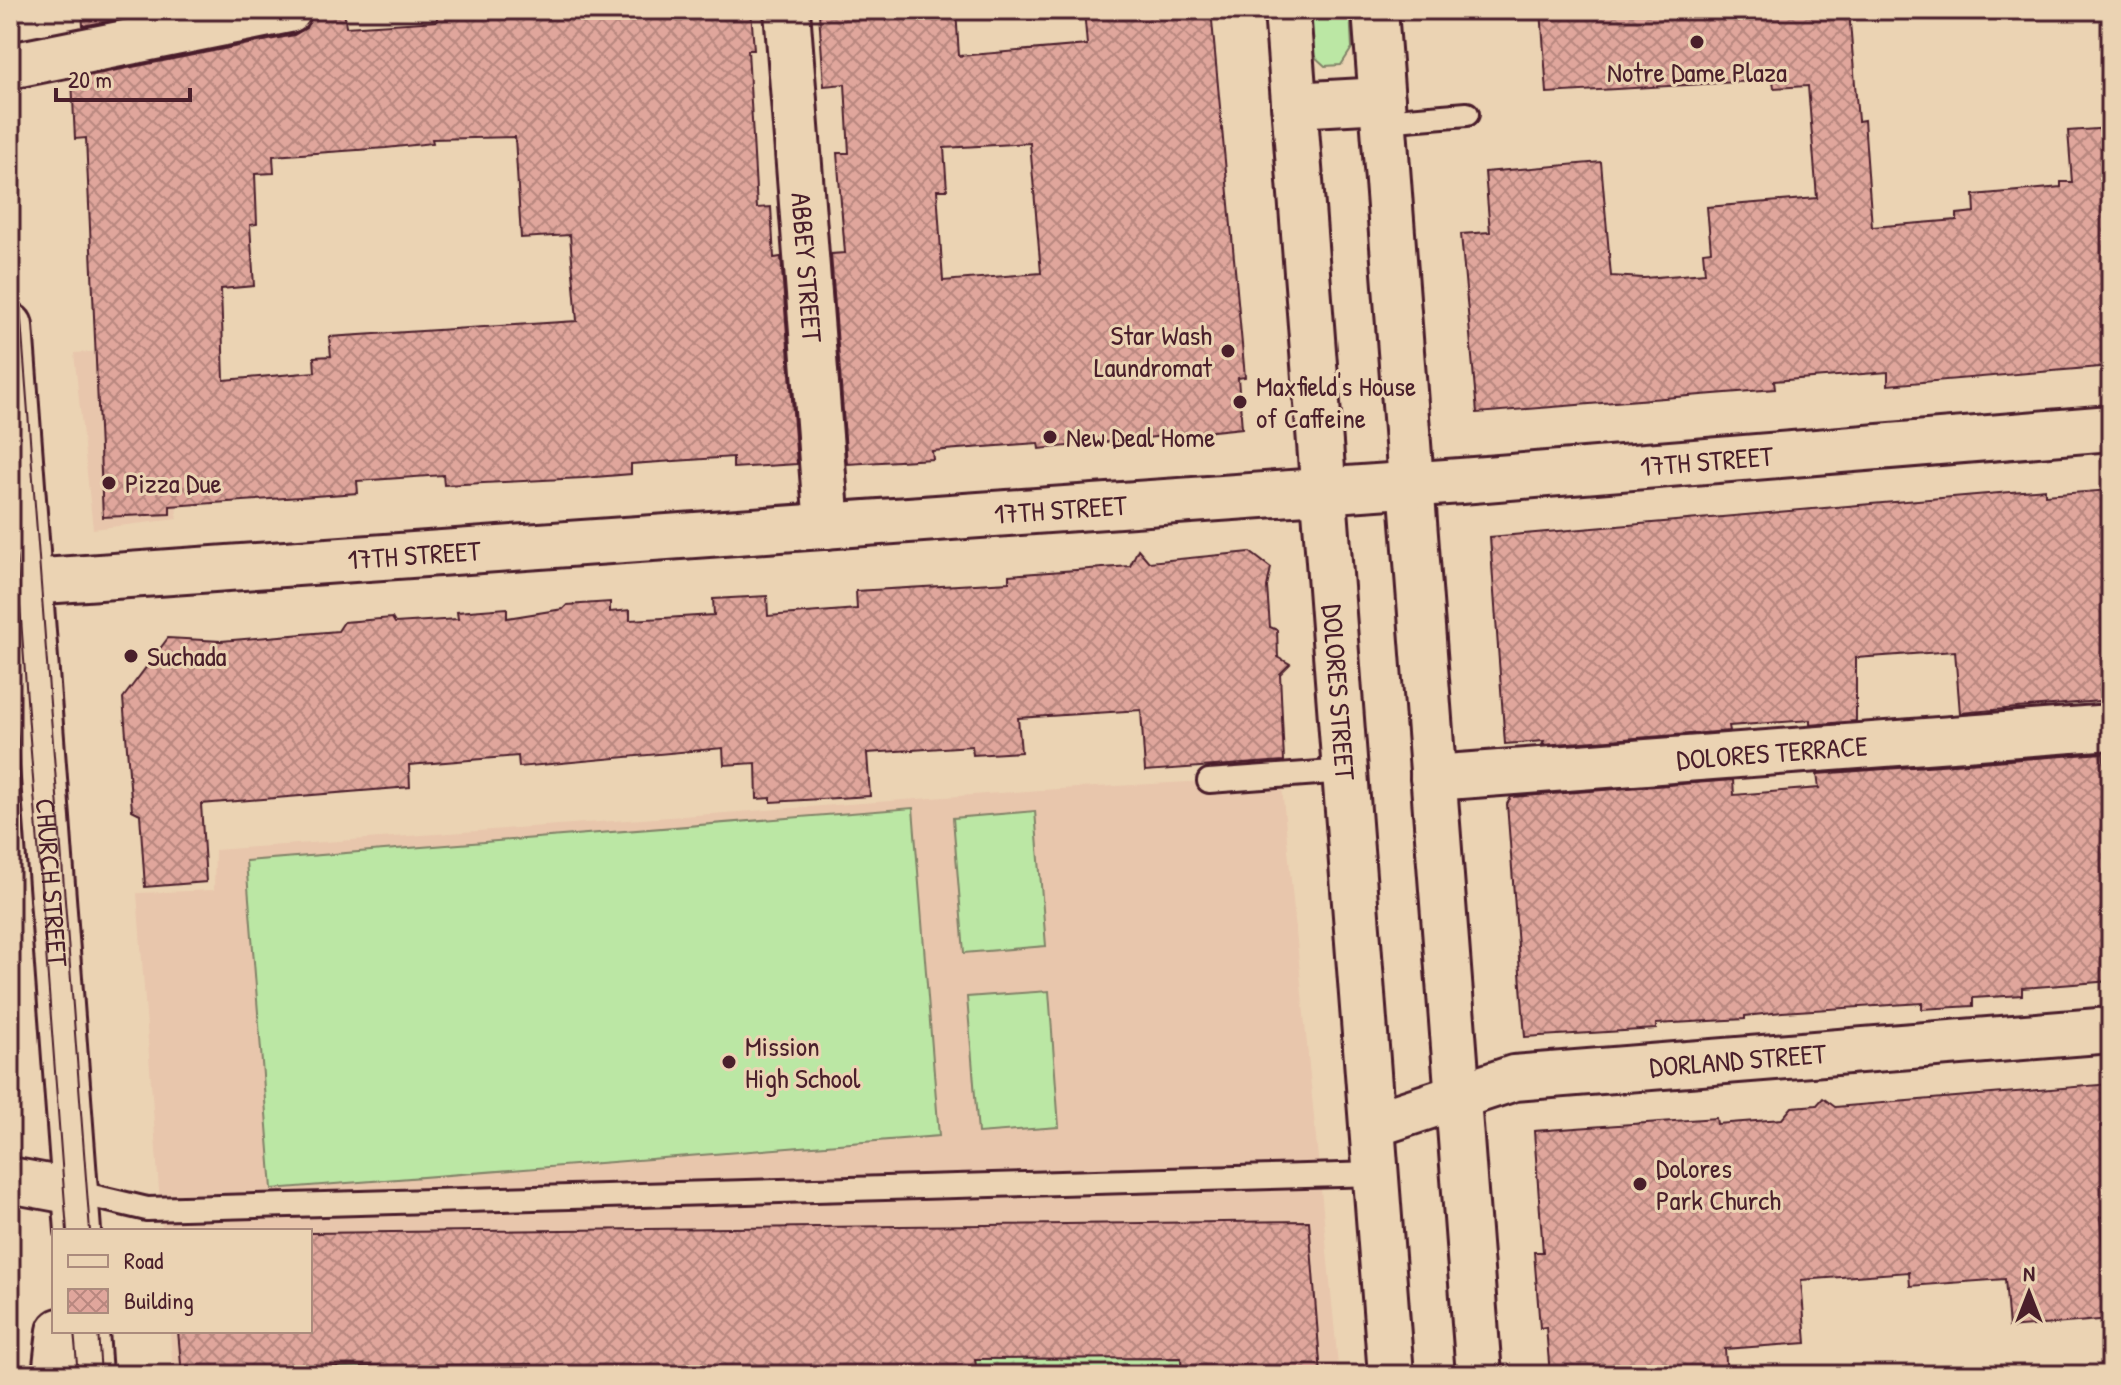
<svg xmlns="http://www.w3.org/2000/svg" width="2121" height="1385" viewBox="0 0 2121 1385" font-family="'Patrick Hand',sans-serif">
  <defs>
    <pattern id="garden-dots" width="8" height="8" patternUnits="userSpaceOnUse" patternTransform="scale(2)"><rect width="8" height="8" fill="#bbe7a4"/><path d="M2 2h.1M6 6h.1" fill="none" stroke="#a2c68d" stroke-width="1.8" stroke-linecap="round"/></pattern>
    <pattern id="building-cross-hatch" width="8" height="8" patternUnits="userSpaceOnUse" patternTransform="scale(2)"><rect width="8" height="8" fill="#e0a69c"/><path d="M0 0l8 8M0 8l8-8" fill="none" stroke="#b8877f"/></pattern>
  </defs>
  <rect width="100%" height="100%" fill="#ebd3b3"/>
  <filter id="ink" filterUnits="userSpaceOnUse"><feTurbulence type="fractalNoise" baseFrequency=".0125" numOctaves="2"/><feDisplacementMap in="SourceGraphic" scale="16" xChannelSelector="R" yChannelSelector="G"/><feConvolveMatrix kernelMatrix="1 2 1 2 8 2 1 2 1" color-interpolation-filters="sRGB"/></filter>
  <g filter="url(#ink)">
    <!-- built -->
    <g fill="#e8c6ac">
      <path d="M168,347L177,519L93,529L74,353Z"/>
      <path d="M1281,777L1339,1375H173L170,1331H310V1231H162L137,893L214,890L215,850L1041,790Z"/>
    </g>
    <!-- grass -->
    <g fill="#bbe7a4" stroke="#828368" stroke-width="2">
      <path d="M1309,10H1350L1352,48L1341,65L1325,66L1314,56Z"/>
      <path d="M913,808L939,1136L272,1189L246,861Z"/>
      <path d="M1035,811L1046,946L964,953L953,818Z"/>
      <path d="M1049,991L1059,1127L978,1133L967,997Z"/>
    </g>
    <!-- garden -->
    <g fill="url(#garden-dots)" stroke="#828368" stroke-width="2">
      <path d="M1181,1358L1182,1375H977L975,1359Z"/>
      <path d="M532,1364L533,1375H307V1367Z"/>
    </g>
    <!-- building -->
    <g fill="url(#building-cross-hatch)" stroke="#4a1f2b" stroke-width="2" fill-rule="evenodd">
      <path d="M82,10H162L83,26Z"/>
      <path d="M313,10H344L346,27L437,21V10H751L754,50H748L757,208L771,207L774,258L781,257L797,464L733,468V457L631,464V474L583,478L444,485L443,475L357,481L358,493L170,506V514L103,517L86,138L75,139L72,79L294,35L306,28ZM515,137L521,238L570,235L577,321L329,337L331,356L314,357L315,372L224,380L221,289L254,286L250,225L257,224L255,174L274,173L273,156L386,148L433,143L432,139Z"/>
      <path d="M866,10H956L959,56L1087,45L1084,10H1211L1245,377L1238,378L1242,428L1039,449L1038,443L932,451L933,459L847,464L831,254L845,253L837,153H849L845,84L824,86L819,13ZM1030,143L1041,273L943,281L937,190H947L944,148Z"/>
      <path d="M1541,10H1849L1858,121L1864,120L1872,227L1957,220V214L1975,212L1974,195L2061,187V182H2072L2068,131L2111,128V366L1888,385V372L1774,381L1775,389L1477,413L1461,234L1490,232L1485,172L1601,162L1611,276L1644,278L1705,273L1703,252L1711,251L1707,207L1817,198L1808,86L1774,88L1773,80L1547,93Z"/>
      <path d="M2045,489V495L2111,490V700L1960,713L1955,651L1856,658V721L1810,725V720L1729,726L1730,731L1542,745L1544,741L1505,744L1490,537Z"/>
      <path d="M1138,549L1149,562L1250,552L1271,568L1267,587L1270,627L1277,630L1278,657L1290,664L1280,674L1284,761L1145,771L1141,710L1018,718L1021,752L973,755L972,746L867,753L870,796L771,802V798L757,799L756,763L724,765L723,748L519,767L518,756L409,765L410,787L201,804L206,882L145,887L140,814L132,810L123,698L168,638L221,641L338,631L344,622L392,618L395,623L458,619L457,612L507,608V618L563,609L567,605L610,602V612L630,610V620L714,615L713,599L767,596L768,616L857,609L856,591L1009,582V575L1130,566Z"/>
      <path d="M2103,753L2111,842V981L2022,988V995L1973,998V1006L1922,1009V1003L1782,1012L1745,1016V1019L1656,1024V1029L1525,1037L1507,804L1511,797L1733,780L1734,795L1819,788L1817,774Z"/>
      <path d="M2111,1084V1216L2100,1217L2110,1319L2009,1328L2005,1279L1910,1286L1909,1272L1801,1280L1806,1343L1725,1349L1727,1375H1550L1546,1327L1540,1328L1534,1252H1543L1534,1131L1716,1118L1717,1124L1782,1119L1792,1107L1817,1105L1823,1098L1835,1107Z"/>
      <path d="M1309,1221L1321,1375H1182L1181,1358L975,1359L977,1375H533L532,1364L307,1367V1375H182L178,1331H310V1233Z"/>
    </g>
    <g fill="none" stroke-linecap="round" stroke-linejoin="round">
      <defs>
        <g id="lane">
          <path d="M1383,121L1467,114"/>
          <path d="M1209,781L1346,771"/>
          <path d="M75,1192L147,1209L1376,1174"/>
        </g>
        <g id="street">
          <path id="s1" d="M787,10L827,526"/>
          <path d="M10,66L289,10"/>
          <path id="s2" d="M10,326L78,1231"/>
          <path id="s3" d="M1433,778L2111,727"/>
          <path id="s4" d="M1372,1125L1514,1078L2111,1030"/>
          <path d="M10,1180L75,1192"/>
          <path d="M86,1331L89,1375"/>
          <path d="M55,1375L60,1331"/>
        </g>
        <g id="secondary">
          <path id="s5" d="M1287,10L1391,1375"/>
          <path d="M1375,10L1479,1375"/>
          <path d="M1294,105L1382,100"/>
          <path id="s6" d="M29,582L1461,481L2111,428"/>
        </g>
      </defs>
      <!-- lane casing -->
      <use href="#lane" stroke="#4a1f2b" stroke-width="28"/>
      <!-- street casing -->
      <use href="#street" stroke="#4a1f2b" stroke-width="50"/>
      <!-- secondary casing -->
      <use href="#secondary" stroke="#4a1f2b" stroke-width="50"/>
      <!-- lane -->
      <use href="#lane" stroke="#ebd3b3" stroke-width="22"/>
      <!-- street -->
      <use href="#street" stroke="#ebd3b3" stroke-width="44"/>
      <!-- secondary -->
      <use href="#secondary" stroke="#ebd3b3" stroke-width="44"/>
      <!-- tram -->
      <g stroke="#4a1f2b" stroke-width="2">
        <path d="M10,175L90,1231"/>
        <path d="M10,473L67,1231"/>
        <path d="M74,1331L78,1375"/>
        <path d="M98,1331L101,1375"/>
      </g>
    </g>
  </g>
  <!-- markers -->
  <g fill="#4a1f2b" stroke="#ebd3b3" stroke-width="3">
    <circle cx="1697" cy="42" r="8"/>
    <circle cx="1228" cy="351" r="8"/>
    <circle cx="1240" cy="402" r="8"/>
    <circle cx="1050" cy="437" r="8"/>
    <circle cx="109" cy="483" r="8"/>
    <circle cx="131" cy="656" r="8"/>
    <circle cx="729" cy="1062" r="8"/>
    <circle cx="1640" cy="1184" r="8"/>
  </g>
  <g text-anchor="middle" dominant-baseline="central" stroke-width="6" stroke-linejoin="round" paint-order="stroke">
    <!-- poi labels -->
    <g font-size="28" fill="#4a1f2b" stroke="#ebd3b3" text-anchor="start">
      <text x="1697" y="72" text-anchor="middle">Notre Dame Plaza</text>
      <text x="1212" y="335" text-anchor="end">Star Wash<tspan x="1212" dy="32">Laundromat</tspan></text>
      <text x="1256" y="386">Maxfield's House<tspan x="1256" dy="32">of Caffeine</tspan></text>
      <text x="1066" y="437">New Deal Home</text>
      <text x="125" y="483">Pizza Due</text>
      <text x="147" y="656">Suchada</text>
      <text x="745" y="1046">Mission<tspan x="745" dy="32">High School</tspan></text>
      <text x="1656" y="1168">Dolores<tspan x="1656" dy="32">Park Church</tspan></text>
    </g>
    <!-- street labels -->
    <g font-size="28" fill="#4a1f2b" stroke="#ebd3b3">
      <text stroke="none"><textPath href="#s1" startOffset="258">ABBEY STREET</textPath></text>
      <text stroke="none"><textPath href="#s6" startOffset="1682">17TH STREET</textPath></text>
      <text stroke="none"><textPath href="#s6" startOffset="1034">17TH STREET</textPath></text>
      <text stroke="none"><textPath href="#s6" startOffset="386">17TH STREET</textPath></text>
      <text stroke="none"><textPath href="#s5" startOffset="684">DOLORES STREET</textPath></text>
      <text stroke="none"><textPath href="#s3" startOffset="340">DOLORES TERRACE</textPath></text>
      <text stroke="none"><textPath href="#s2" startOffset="558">CHURCH STREET</textPath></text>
      <text stroke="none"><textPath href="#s4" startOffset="374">DORLAND STREET</textPath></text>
    </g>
  </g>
  <!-- margin -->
  <rect width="2121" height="1385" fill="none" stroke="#ebd3b3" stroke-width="40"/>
  <rect x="20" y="20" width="2081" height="1345" fill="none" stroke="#4a1f2b" stroke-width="3" filter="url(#ink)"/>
  <!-- legend -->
  <rect x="52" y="1229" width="260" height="104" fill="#ebd3b3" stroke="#ab8b7d" stroke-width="2"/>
  <rect x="68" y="1255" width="40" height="12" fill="#ebd3b3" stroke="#ab8b7d" stroke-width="2"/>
  <text x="124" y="1269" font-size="24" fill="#4a1f2b">Road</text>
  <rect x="68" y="1289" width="40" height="24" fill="url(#building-cross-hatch)" stroke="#ab8b7d" stroke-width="2"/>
  <text x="124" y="1309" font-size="24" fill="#4a1f2b">Building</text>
  <!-- north arrow -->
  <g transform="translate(2029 1293)" stroke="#ebd3b3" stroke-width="6" paint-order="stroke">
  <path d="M0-6L14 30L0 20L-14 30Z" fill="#4a1f2b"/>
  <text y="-12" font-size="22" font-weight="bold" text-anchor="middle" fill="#4a1f2b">N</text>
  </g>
  <!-- scale -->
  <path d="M56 88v12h134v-12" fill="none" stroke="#4a1f2b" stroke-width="4"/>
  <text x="68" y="88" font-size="24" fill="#4a1f2b" stroke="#ebd3b3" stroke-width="6" paint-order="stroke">20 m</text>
</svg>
